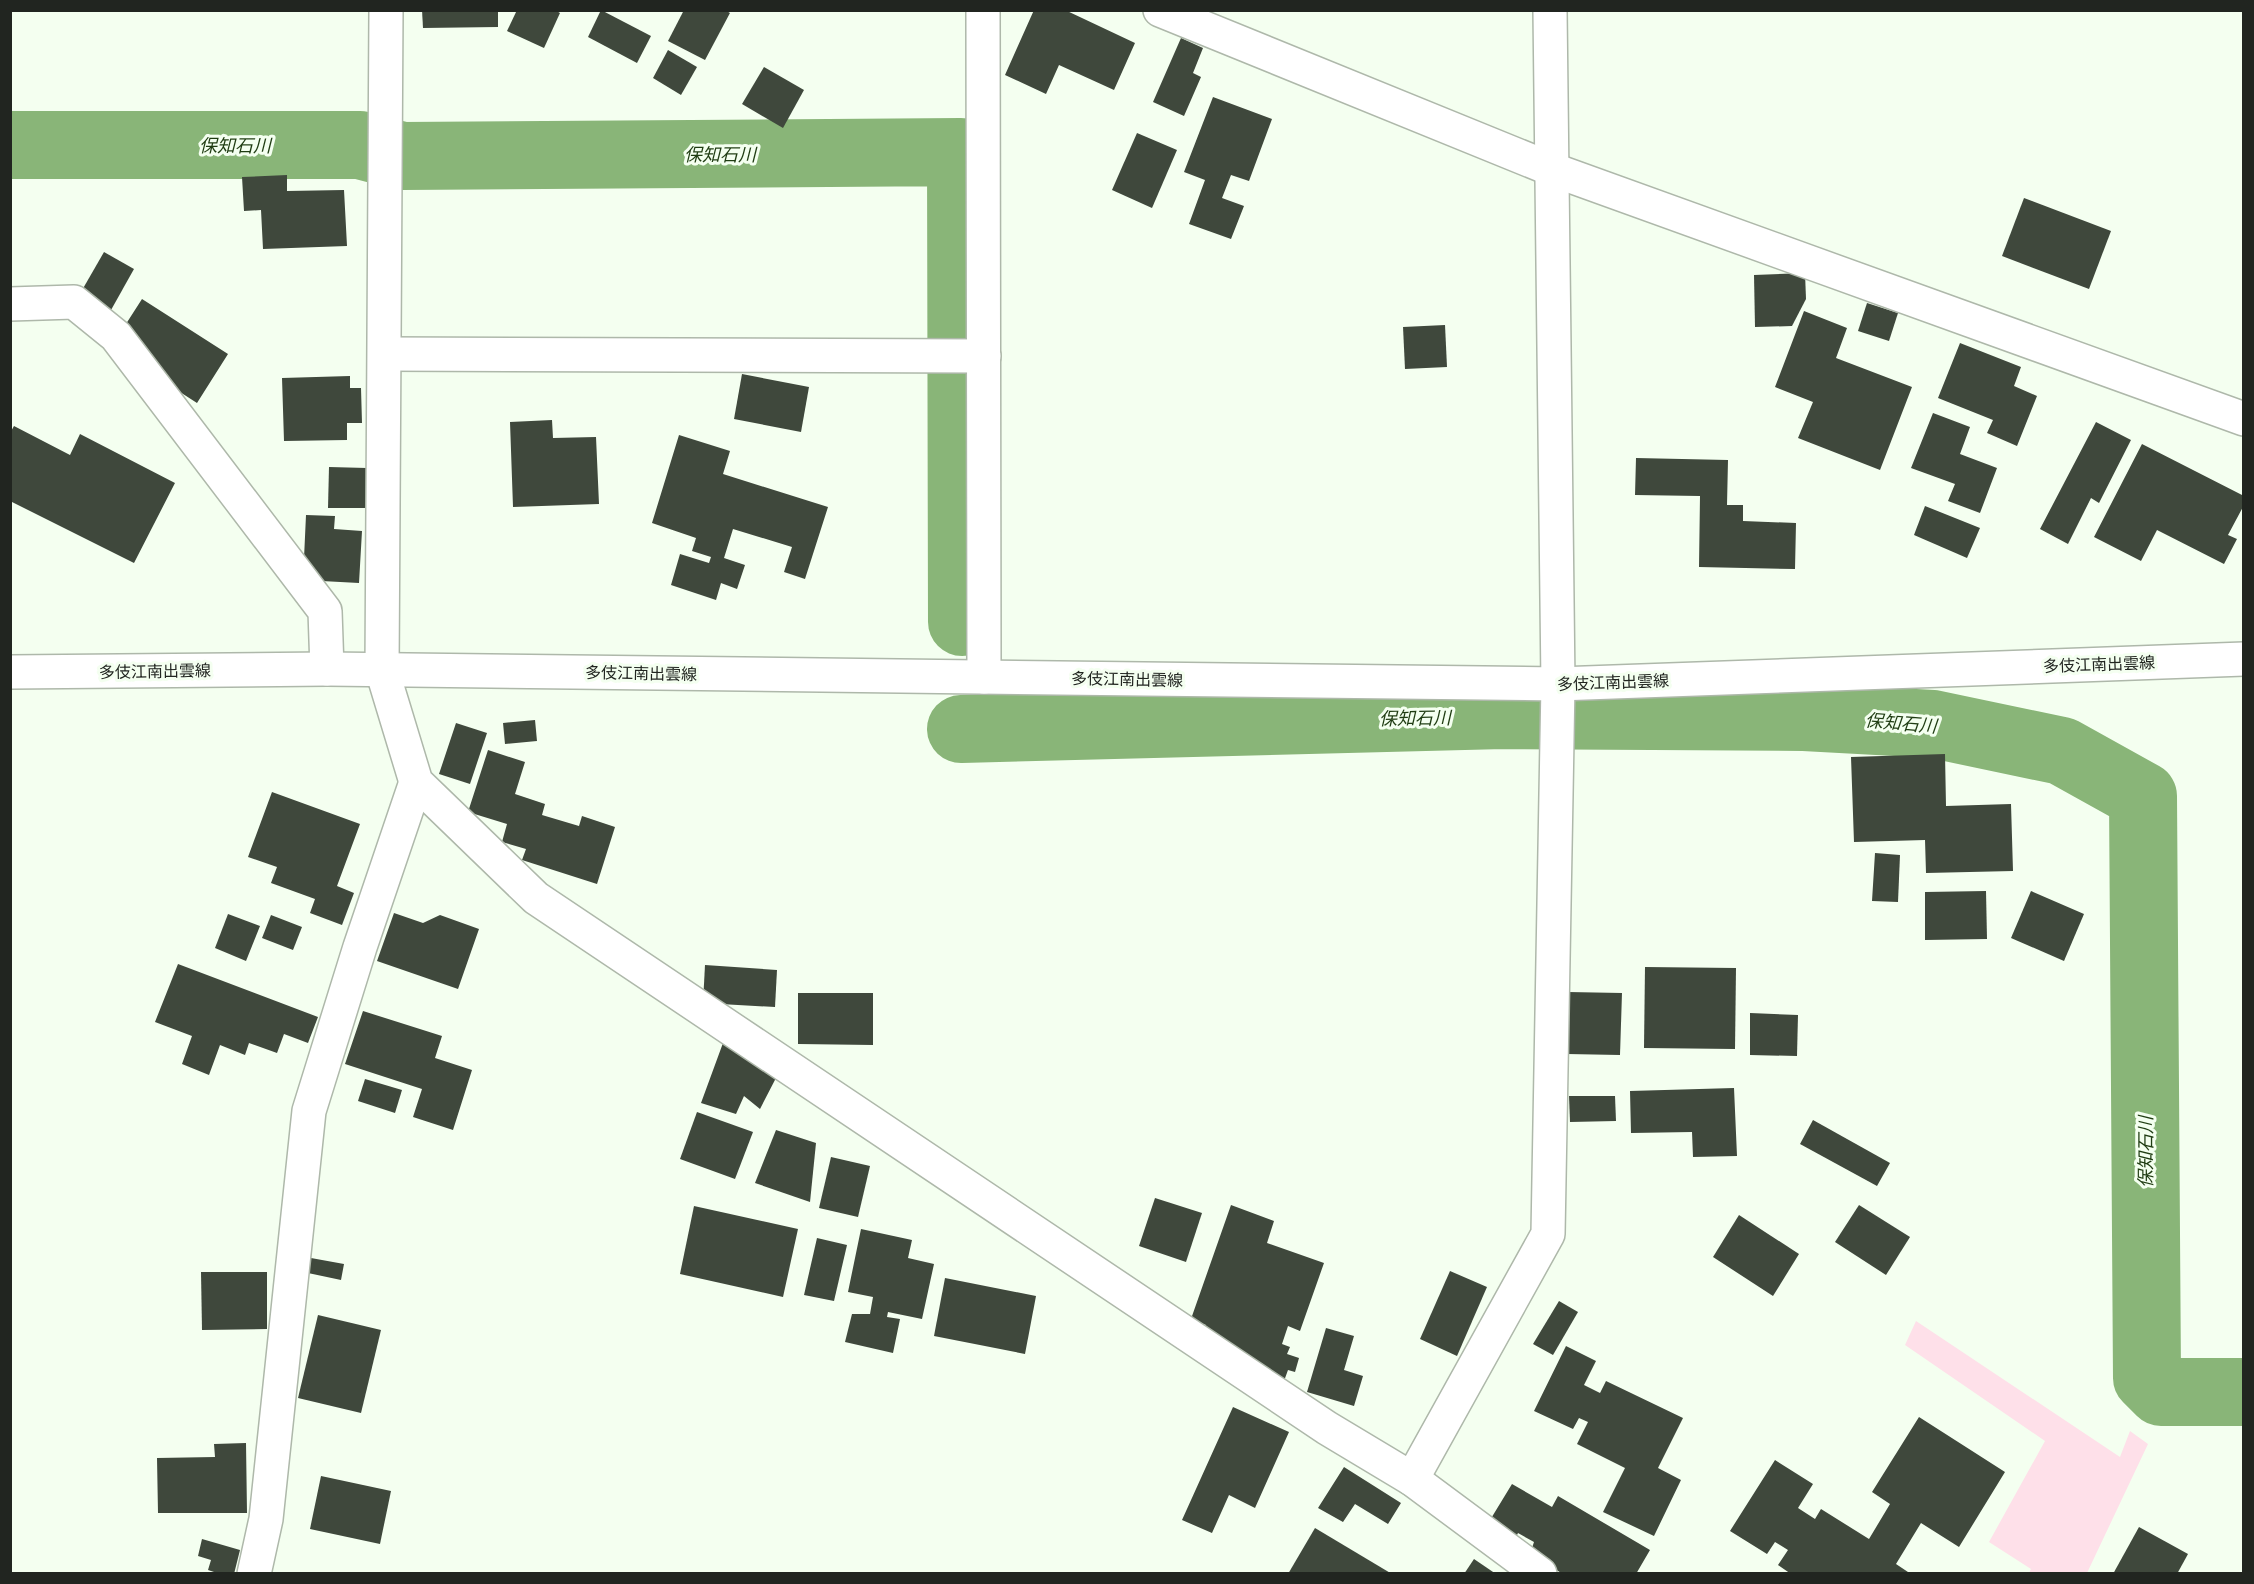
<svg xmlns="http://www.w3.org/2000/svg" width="2254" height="1584" viewBox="0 0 2254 1584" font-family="'Archivo Narrow','Noto Sans JP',sans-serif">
  <rect width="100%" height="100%" fill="#f4fff0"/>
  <!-- green -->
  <path fill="#fee0e9" d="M1916,1321L2120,1457L2130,1431L2148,1444L2087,1573H2029L2031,1569L1989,1542L2045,1441L1905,1345Z"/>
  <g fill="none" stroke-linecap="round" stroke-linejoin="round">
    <!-- river -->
    <g stroke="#89b578" stroke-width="68">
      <path d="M10,145H360L402,156L961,152L962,622"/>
      <path d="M961,729L1503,715L1804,717L1933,724L2062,751L2143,796L2147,1378L2161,1392H2244"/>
    </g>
  </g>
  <!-- building -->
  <g fill="#3f483c">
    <path d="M422,10H498V27L423,28Z"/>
    <path d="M517,10H555L560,13L544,48L507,31Z"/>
    <path d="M601,10L651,36L637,63L588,37Z"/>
    <path d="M684,10H725L730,13L705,60L668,41Z"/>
    <path d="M1034,10H1065L1135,43L1114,90L1059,65L1046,94L1005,75Z"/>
    <path d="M1181,38L1203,48L1193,73L1201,77L1184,116L1153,102Z"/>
    <path d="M668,50L697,67L681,95L653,78Z"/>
    <path d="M764,67L804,90L783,128L742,104Z"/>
    <path d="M1213,97L1272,119L1249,181L1231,175L1222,198L1244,206L1231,239L1189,224L1205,180L1184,172Z"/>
    <path d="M1137,133L1177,150L1152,208L1112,190Z"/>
    <path d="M287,175V191L344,190L347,246L263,249L261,210L244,211L242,177Z"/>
    <path d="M2024,198L2111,231L2089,289L2002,256Z"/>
    <path d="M104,252L134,269L111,310L81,292Z"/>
    <path d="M1805,273L1806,299L1792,326L1755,327L1754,275Z"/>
    <path d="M142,299L228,354L197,403L124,356L137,335L124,327Z"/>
    <path d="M1867,303L1898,313L1889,341L1858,331Z"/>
    <path d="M1804,311L1847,328L1836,358L1912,387L1880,470L1798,438L1813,402L1775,387Z"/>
    <path d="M1445,325L1447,367L1405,369L1403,327Z"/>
    <path d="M1960,343L2021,367L2014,386L2037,396L2017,446L1987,433L1993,420L1938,398Z"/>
    <path d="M742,374L809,387L801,432L734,419Z"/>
    <path d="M350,376V388H361L362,423H347V440L284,441L282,378Z"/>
    <path d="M1933,413L1970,427L1960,454L1997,468L1980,513L1948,501L1955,484L1911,468Z"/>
    <path d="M552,420L553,438L596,437L599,504L513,507L510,422Z"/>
    <path d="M2096,422L2131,440L2099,503L2091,498L2068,544L2040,529Z"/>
    <path d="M14,426L70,455L80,434L175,483L134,563L10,501V433Z"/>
    <path d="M679,435L730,451L723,474L828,507L805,579L784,572L792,547L733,529L724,558L745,565L737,589L721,583L716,600L671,585L680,554L709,563L711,557L692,551L696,538L652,523Z"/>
    <path d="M2142,444L2244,496V505L2228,535L2237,539L2224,564L2157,530L2141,561L2094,537Z"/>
    <path d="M1636,458L1728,460L1727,505H1743V521L1796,523L1795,569L1699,567L1700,496L1635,495Z"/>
    <path d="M329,467L367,468L366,508H328Z"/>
    <path d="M1925,506L1980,528L1967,558L1914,535Z"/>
    <path d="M306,515L335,516L334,529L362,531L359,583L303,580Z"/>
    <path d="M535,720L537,741L505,744L503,723Z"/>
    <path d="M456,723L487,733L470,784L439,774Z"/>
    <path d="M488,750L525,762L515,794L545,804L542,815L579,826L582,816L615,827L597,884L522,860L526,849L502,842L507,824L468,812Z"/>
    <path d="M1945,754L1946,806L2011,804L2013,871L1926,873L1925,840L1854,842L1851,757Z"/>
    <path d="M272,792L360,824L337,886L354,893L342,925L310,913L315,899L271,883L277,867L248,857Z"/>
    <path d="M1875,853L1900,855L1898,902L1872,901Z"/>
    <path d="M1986,891L1987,939L1925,940V892Z"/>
    <path d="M2031,891L2084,914L2064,961L2011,938Z"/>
    <path d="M394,913L423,923L440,915L479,929L458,989L377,961Z"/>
    <path d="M228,914L260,926L246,961L215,948Z"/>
    <path d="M271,915L302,927L293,950L262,938Z"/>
    <path d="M178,964L318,1017L308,1043L284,1034L277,1053L249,1043L245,1055L220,1045L209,1075L182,1064L192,1036L155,1022Z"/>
    <path d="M705,965L777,970L775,1007L703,1003Z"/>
    <path d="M1645,967L1736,968L1735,1049L1644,1048Z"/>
    <path d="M1568,992L1622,993L1620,1055L1567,1054Z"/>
    <path d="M798,993H873V1045L798,1044Z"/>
    <path d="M363,1011L442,1036L435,1058L472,1070L453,1130L413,1117L422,1089L345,1064Z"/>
    <path d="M1750,1013L1798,1015L1797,1056L1750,1055Z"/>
    <path d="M723,1043L777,1076L760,1109L744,1096L736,1114L701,1103Z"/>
    <path d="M365,1079L402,1090L395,1113L358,1101Z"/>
    <path d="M1734,1088L1737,1156L1693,1157L1692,1132L1631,1133L1630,1091Z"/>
    <path d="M1569,1096H1615L1616,1121L1570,1122Z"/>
    <path d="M697,1112L753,1132L735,1179L680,1159Z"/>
    <path d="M1813,1120L1890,1163L1877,1186L1800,1144Z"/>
    <path d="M776,1130L816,1143L810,1202L755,1183Z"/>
    <path d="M831,1157L870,1166L858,1217L819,1208Z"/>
    <path d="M1155,1198L1202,1213L1186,1262L1139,1246Z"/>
    <path d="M1231,1205L1274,1221L1267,1243L1324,1263L1300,1331L1288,1326L1282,1344L1290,1347L1287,1354L1299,1358L1295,1372L1288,1370L1284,1381L1200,1342L1206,1325L1191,1319Z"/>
    <path d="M1859,1205L1910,1237L1886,1275L1835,1242Z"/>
    <path d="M694,1206L798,1229L783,1297L680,1274Z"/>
    <path d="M1739,1215L1799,1254L1773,1296L1713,1257Z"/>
    <path d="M861,1229L912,1240L908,1258L934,1264L922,1319L888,1312L887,1317L900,1319L893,1353L845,1342L852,1314H870L873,1297L848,1292Z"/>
    <path d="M817,1238L847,1245L834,1301L804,1295Z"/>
    <path d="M311,1258L344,1264L341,1280L308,1273Z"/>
    <path d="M1450,1271L1487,1287L1457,1356L1420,1339Z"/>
    <path d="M201,1272H267V1329L202,1330Z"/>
    <path d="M945,1278L1036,1296L1025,1354L934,1336Z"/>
    <path d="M1559,1301L1578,1312L1553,1355L1533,1344Z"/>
    <path d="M318,1315L381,1330L361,1413L298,1398Z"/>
    <path d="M1326,1328L1354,1336L1344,1370L1363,1376L1354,1406L1307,1392Z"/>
    <path d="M1566,1346L1596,1361L1584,1385L1600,1393L1606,1381L1683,1418L1658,1468L1681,1480L1654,1536L1603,1512L1625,1468L1577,1444L1588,1422L1579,1418L1573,1429L1534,1411Z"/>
    <path d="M1233,1407L1289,1432L1255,1508L1229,1495L1212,1533L1182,1520Z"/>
    <path d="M1919,1417L2005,1472L1959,1547L1921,1523L1896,1564L1911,1574H1791L1778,1565L1788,1550L1775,1542L1767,1554L1730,1531L1775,1460L1813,1484L1798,1508L1815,1519L1821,1509L1869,1539L1890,1504L1872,1492Z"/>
    <path d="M246,1443L247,1513H158L157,1458L215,1457L214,1444Z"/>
    <path d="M1344,1467L1401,1503L1388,1524L1355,1504L1343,1522L1318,1508Z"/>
    <path d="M321,1476L391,1491L380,1544L310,1529Z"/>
    <path d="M1512,1484L1552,1507L1558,1496L1650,1550L1636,1574H1563L1530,1554L1534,1542L1518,1533L1514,1541L1487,1525Z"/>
    <path d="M2139,1527L2188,1554L2177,1574H2113Z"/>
    <path d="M1315,1528L1392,1574H1288Z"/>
    <path d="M202,1539L240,1550L234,1574H220L208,1570L211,1560L198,1556Z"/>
    <path d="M1474,1559L1496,1574H1464Z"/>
  </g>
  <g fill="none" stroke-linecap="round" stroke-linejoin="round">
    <defs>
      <g id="street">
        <path d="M386,10L382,670L416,782L536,898L1327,1428L1412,1479L1540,1574"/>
        <path d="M983,10L984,677"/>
        <path d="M1160,10L1551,169L2244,419"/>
        <path d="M10,304L74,302L116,336L325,611L327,669"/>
        <path d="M385,354L984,356"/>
        <path d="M1412,1479L1548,1234L1558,684L1550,10"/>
        <path d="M254,1574L266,1519L309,1111L360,947L416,782"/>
      </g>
      <path id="secondary" d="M10,672L327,669L1558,684L2244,659"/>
    </defs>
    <!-- street casing -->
    <use href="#street" stroke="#aeb8aa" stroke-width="36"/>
    <!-- secondary casing -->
    <use href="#secondary" stroke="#aeb8aa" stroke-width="36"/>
    <!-- street -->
    <use href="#street" stroke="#fff" stroke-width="33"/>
    <!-- secondary -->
    <use href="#secondary" stroke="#fff" stroke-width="33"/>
  </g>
  <g text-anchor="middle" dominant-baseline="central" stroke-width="6" stroke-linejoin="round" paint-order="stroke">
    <!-- street labels -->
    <g font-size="16" fill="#212520" stroke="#f4fff0">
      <text transform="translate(2099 664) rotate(-2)">多伎江南出雲線</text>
      <text transform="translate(155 671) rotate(-1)">多伎江南出雲線</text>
      <text transform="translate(641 673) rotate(1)">多伎江南出雲線</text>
      <text transform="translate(1127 679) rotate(1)">多伎江南出雲線</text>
      <text transform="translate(1613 682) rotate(-2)">多伎江南出雲線</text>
    </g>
    <!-- water labels -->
    <g font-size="18" font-style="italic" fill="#1f3c12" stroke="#f4fff0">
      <text x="235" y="145">保知石川</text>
      <text x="720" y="154">保知石川</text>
      <text transform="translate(1415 718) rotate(-1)">保知石川</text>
      <text transform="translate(1901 723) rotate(5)">保知石川</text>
      <text transform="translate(2145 1152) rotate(-90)">保知石川</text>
    </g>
  </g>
  <!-- border -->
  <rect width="2254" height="1584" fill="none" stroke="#212520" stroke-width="24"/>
</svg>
